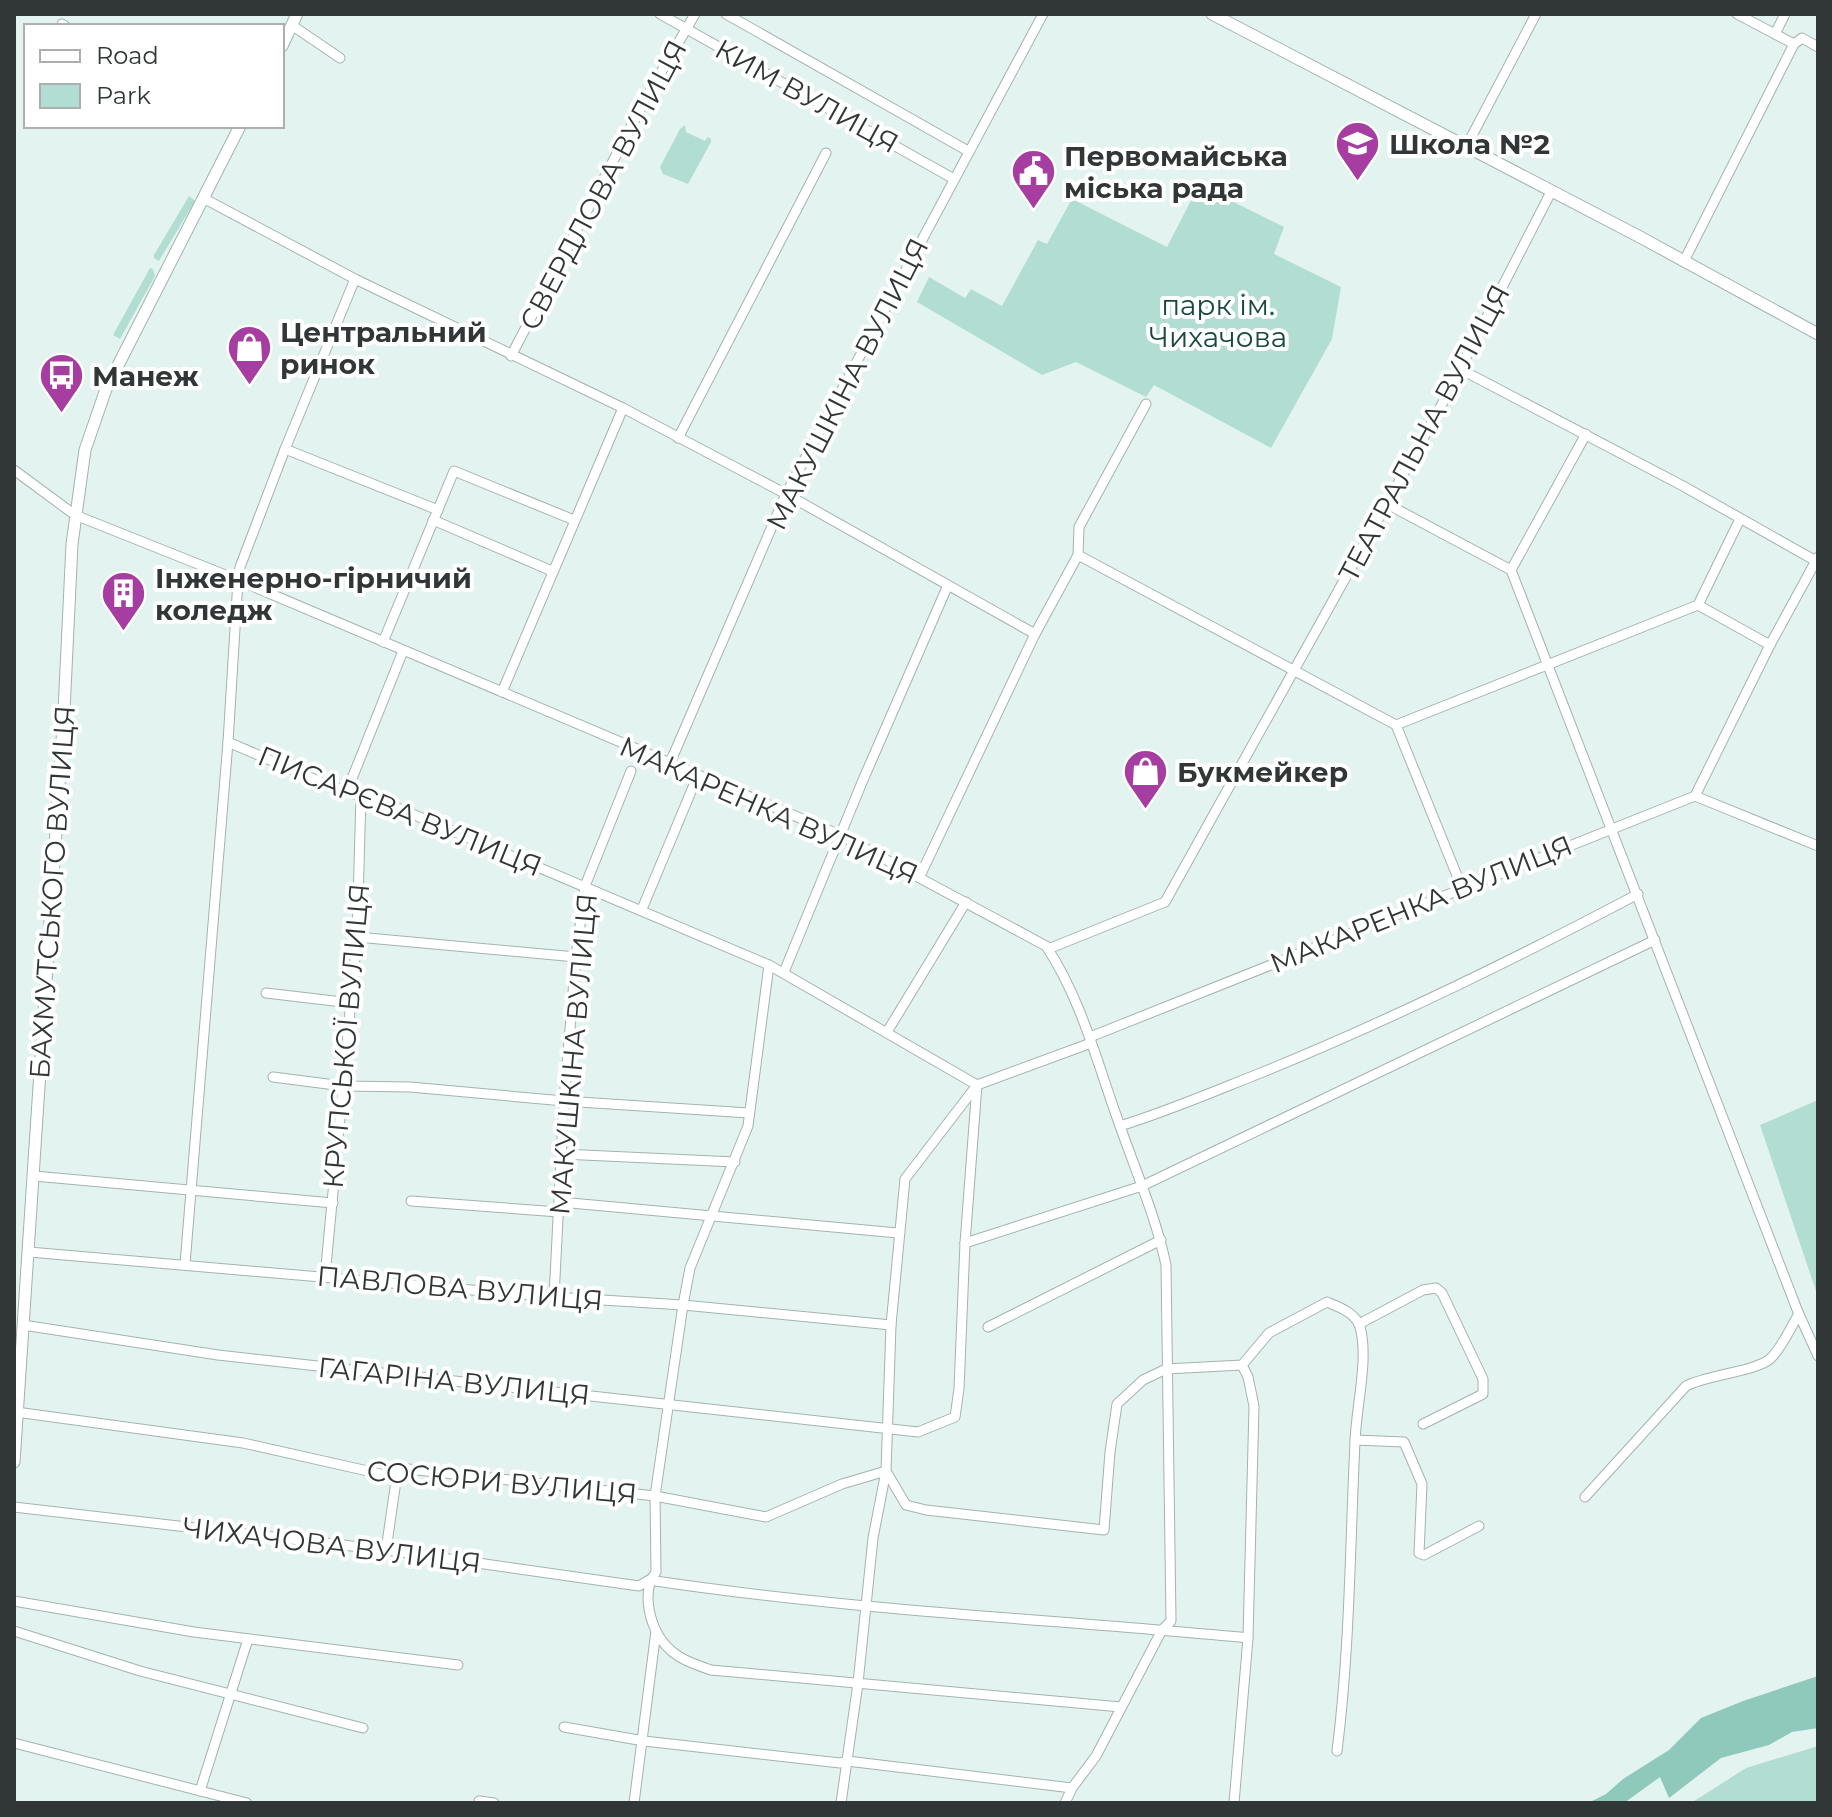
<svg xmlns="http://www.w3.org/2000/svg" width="1832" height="1817" viewBox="0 0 1832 1817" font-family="Montserrat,sans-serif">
  <rect width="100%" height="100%" fill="#e3f4f0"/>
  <!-- green -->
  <g fill="#b2ddd3">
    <path d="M685,125L686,132L705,141L708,137L711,139V142L688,184L663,174L660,167L680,129Z"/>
    <path d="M1199,185L1284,227L1274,254L1341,287L1332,339L1271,448L1154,385L1146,397L1076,362L1042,375L917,302L929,277L965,298L971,289L1002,306L1038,240L1047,244L1072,199L1167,247Z"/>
    <path d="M189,196L195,201L159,261L154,258V255Z"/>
    <path d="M150,268L153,269L155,276L120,339L113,335Z"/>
    <path d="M1818,1100V1297L1760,1125Z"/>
    <path d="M1818,1746V1803H1691L1746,1768Z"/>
  </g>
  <!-- forest -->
  <path fill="#8fc9bc" d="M1818,1676V1728L1792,1732L1769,1745L1721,1758L1669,1798L1660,1777L1624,1803H1588L1606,1794L1623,1779L1669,1750L1701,1718L1743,1701Z"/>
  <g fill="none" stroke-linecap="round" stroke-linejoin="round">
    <defs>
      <g id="minor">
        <path d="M660,14L954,179"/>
        <path d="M726,14L968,151"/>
        <path d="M1737,14L1794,44"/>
        <path d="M62,24L65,26"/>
        <path d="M293,26L340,58"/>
        <path d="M1775,34L1785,14"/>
        <path d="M1466,147L1536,14"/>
        <path d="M205,199L355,279L623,408L786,494L1035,634"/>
        <path d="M1684,261L1794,44L1802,38L1818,47"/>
        <path d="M511,356L645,100L695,14"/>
        <path d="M1460,369L1683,486L1816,561"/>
        <path d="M1586,434L1511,570L1798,1312L1818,1356"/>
        <path d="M678,438L826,153"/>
        <path d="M285,449L438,510"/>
        <path d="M14,470L75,515L238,580L840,835L1046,946C1082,1000 1098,1066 1120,1126C1136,1172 1156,1217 1166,1265L1171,1621L1162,1630L1096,1756L1072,1788L1065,1803"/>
        <path d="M1387,504L1511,570"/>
        <path d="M433,520L552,571"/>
        <path d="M1078,555L1396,725L1462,888"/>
        <path d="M1698,605L1770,645"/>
        <path d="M383,642L454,471L574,520"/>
        <path d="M502,692L623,408"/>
        <path d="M1396,725L1698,605L1740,519"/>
        <path d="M228,742L328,785L403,810L769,965L977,1085L1091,1043"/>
        <path d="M670,763L786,494L1043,14"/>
        <path d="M347,791L403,651"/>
        <path d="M1695,796L1818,846"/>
        <path d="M920,876L1035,634L1078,555L1079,527L1146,404"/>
        <path d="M642,909L698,775"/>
        <path d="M357,937L576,957"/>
        <path d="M1048,949L1165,902L1440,408L1551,192"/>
        <path d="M784,972L863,780L948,585"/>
        <path d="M266,993L351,1003"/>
        <path d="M887,1032L966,902"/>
        <path d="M1090,1037L1695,796L1770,645L1818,557"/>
        <path d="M273,1077L343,1086L410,1087L564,1101L749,1113"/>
        <path d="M1120,1126C1169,1111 1215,1091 1263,1072C1391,1020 1515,959 1638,894"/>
        <path d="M562,1154L735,1162"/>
        <path d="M34,1176L333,1203"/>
        <path d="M411,1201L559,1212"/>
        <path d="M560,1202L898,1233"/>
        <path d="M965,1243L1142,1186L1655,940"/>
        <path d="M29,1252L554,1297L683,1305L891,1325"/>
        <path d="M185,1264L228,742L238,580L240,567L285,449L355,279"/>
        <path d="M325,1277L357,937L361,795"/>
        <path d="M554,1297L564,1101L576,957L585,886L631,771"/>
        <path d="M1359,1324L1423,1290L1436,1288L1442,1293L1483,1379V1394L1423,1424"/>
        <path d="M23,1325L218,1355L918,1432L955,1417L959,1389L965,1243L977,1085"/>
        <path d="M988,1327L1161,1240"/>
        <path d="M16,1412L243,1443L390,1476L408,1469L655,1496L766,1517L842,1484L886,1471L906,1505L926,1510L1104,1530L1110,1452L1117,1404L1143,1380L1166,1369L1242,1365L1269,1333L1327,1302C1339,1307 1356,1313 1360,1327C1369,1359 1356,1407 1355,1442C1350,1545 1350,1648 1337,1751"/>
        <path d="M1355,1440L1404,1442L1422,1484L1419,1553L1424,1555L1479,1526"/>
        <path d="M1585,1497L1686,1386C1707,1375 1758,1371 1771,1358C1783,1346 1790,1328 1799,1314"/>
        <path d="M14,1507L386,1550L639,1586L649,1580C847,1610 1049,1619 1248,1638"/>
        <path d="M386,1550L397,1474"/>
        <path d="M14,1601L194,1632L458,1665"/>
        <path d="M14,1631L140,1671L363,1728"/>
        <path d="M656,1631C668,1655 687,1662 711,1670L1121,1707"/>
        <path d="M564,1727L644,1741L840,1763L847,1761L1072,1788"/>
        <path d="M14,1743L247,1803"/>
        <path d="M200,1791L248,1639"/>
        <path d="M479,1801L494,1803"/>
        <path d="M634,1803L656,1631C648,1614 643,1588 656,1572L655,1496L683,1305L690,1268L748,1126L769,965"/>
        <path d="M841,1803L858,1683L873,1538L886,1471L891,1325L905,1179L977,1085"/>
        <path d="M1234,1803L1248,1638L1254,1406L1248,1377L1242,1365"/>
      </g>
      <g id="major">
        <path d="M1212,14L1640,237L1818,334"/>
        <path d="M282,46L297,14"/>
        <path d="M14,1462L64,711L72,544L85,450L106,389L240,126"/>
      </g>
    </defs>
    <!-- minor casing -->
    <use href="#minor" stroke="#a3b3af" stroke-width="11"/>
    <!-- major casing -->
    <use href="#major" stroke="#a3b3af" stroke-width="13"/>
    <!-- minor -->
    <use href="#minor" stroke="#fff" stroke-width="9"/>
    <!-- major -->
    <use href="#major" stroke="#fff" stroke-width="11"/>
  </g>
  <!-- icons -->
  <defs>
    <symbol id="school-pin" viewBox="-11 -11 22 30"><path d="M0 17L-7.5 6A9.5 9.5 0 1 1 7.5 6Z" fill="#a63ea1" stroke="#fff"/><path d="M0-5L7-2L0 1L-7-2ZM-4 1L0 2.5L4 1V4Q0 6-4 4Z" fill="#fff"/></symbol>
    <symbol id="civic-pin" viewBox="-11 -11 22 30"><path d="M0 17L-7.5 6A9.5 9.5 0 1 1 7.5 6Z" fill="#a63ea1" stroke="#fff"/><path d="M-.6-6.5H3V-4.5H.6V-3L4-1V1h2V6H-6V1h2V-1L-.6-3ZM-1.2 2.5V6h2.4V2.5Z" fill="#fff"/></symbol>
    <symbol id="shop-pin" viewBox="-11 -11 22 30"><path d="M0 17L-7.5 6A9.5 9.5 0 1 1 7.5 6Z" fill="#a63ea1" stroke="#fff"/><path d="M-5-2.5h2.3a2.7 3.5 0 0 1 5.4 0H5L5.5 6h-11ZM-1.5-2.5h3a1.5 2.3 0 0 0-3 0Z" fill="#fff"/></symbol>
    <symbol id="bus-pin" viewBox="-11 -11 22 30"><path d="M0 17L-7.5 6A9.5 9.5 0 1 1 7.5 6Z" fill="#a63ea1" stroke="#fff"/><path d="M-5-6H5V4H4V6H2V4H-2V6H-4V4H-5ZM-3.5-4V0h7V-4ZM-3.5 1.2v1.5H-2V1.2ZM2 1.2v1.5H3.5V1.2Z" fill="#fff"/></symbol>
    <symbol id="building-pin" viewBox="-11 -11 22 30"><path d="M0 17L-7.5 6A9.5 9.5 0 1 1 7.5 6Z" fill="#a63ea1" stroke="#fff"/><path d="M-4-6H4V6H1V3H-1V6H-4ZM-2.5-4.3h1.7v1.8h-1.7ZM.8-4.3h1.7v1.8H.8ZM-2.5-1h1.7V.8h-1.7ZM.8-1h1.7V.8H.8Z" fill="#fff"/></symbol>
  </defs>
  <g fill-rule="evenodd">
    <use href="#school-pin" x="1332" y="118" width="51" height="69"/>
    <use href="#civic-pin" x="1008" y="146" width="51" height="69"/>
    <use href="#shop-pin" x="224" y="322" width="51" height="69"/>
    <use href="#bus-pin" x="36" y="350" width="51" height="69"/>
    <use href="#building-pin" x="98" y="568" width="51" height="69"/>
    <use href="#shop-pin" x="1120" y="746" width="51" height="69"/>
  </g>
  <g text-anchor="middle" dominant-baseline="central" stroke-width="8" stroke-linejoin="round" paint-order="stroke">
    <!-- street labels -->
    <g font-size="28" fill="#313736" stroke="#fff">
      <text transform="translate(807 96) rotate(29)">КИМ ВУЛИЦЯ</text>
      <text transform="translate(603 185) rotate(-62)">СВЕРДЛОВА ВУЛИЦЯ</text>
      <text transform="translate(847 384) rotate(-63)">МАКУШКІНА ВУЛИЦЯ</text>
      <text transform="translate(1424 433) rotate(-62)">ТЕАТРАЛЬНА ВУЛИЦЯ</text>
      <text transform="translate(769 810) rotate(24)">МАКАРЕНКА ВУЛИЦЯ</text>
      <text transform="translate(400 811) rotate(22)">ПИСАРЄВА ВУЛИЦЯ</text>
      <text transform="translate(52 892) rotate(-86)">БАХМУТСЬКОГО ВУЛИЦЯ</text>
      <text transform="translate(1421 904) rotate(-22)">МАКАРЕНКА ВУЛИЦЯ</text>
      <text transform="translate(346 1036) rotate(-85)">КРУПСЬКОЇ ВУЛИЦЯ</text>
      <text transform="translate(573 1054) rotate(-85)">МАКУШКІНА ВУЛИЦЯ</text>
      <text transform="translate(460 1288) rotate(5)">ПАВЛОВА ВУЛИЦЯ</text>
      <text transform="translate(454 1381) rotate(6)">ГАГАРІНА ВУЛИЦЯ</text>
      <text transform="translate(502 1482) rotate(5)">СОСЮРИ ВУЛИЦЯ</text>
      <text transform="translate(332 1545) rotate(7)">ЧИХАЧОВА ВУЛИЦЯ</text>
    </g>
    <!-- poi labels -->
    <g font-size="28" font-weight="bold" fill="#313736" stroke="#fff" text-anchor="start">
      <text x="1389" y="144">Школа №2</text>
      <text x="1064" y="156">Первомайська<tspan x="1064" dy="32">міська рада</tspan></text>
      <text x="280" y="332">Центральний<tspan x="280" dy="32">ринок</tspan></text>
      <text x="92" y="376">Манеж</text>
      <text x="155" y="578">Інженерно-гірничий<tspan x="155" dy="32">коледж</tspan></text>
      <text x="1177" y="772">Букмейкер</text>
    </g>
    <!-- park labels -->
    <g font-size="28" fill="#174941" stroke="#fff">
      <text x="1218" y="305">парк ім.<tspan x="1218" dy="32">Чихачова</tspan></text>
    </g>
  </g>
  <!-- border -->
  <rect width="1832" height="1817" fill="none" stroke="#313736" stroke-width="32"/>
  <!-- legend -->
  <rect x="24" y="24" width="260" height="104" fill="#ffffff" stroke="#adafaf" stroke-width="2"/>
  <rect x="40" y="50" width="40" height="12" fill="#ffffff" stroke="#adafaf" stroke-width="2"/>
  <text x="96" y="64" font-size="24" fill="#313736">Road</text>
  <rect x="40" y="84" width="40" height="24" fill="#b2ddd3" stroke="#adafaf" stroke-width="2"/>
  <text x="96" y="104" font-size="24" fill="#313736">Park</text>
</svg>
